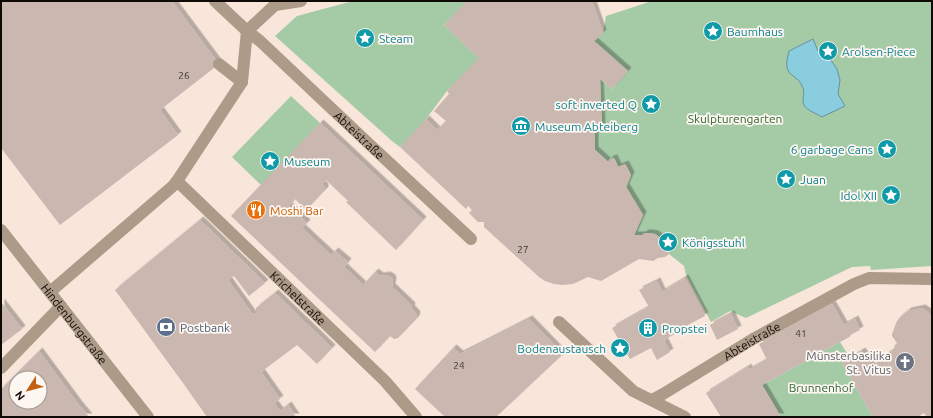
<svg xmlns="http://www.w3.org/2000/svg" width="933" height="418" viewBox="0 0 933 418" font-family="Ubuntu,sans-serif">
  <defs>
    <filter id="shadow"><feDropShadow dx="3.5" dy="-3.5" stdDeviation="0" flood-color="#0004"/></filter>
  </defs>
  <rect width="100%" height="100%" fill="#f8e6db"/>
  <!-- green -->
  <g fill="#a5caa6">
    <path d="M353,1H467L444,25L479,58L447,91L426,119L400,147L392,141L275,36L297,16Z"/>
    <path d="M652,1H932V266L871,270L870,266L852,267L746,318L730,311L711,322L686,275L684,266L669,254L672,248L671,245L656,235H634L643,215L626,187L631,175L626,165L618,167L615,159L609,162L595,150V132L602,128L600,79L612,89L628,71L594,41L603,33L606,16Z"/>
    <path d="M291,96L320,123L261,185L232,157Z"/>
    <path d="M840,342L850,358L842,363L873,417H781L762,385Z"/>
  </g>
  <!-- water -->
  <path fill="#89cddf" stroke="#65929e" d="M813,39L818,51L830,59L837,69L840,80L838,94L845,106L822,117C816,113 804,110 803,102C803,96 805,91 802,86C799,77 788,76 787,67C786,62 788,56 789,51Z"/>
  <!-- building -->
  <g fill="#cab7af" fill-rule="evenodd" filter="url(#shadow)">
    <path d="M1,1H172L219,64L160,110L178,135L60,225L1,148Z"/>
    <path d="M467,1H592L603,33L594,41L628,71L612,89L600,79L602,128L595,132V150L608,162L610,159L614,158L618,167L625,164L631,175L626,187L643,215L634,235H642L645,233H649L655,234L659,237L665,239L668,243L671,245L672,248L669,254L665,257L658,258L653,261L639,259L601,281L588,277L573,284L562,285L554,284L545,281L539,277L484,227V222H478L469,213L472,210L468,206L466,209L400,147L426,119L437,130L446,121L434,111L449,94L447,91L479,58L444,25Z"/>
    <path d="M320,123L423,220L396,250L346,202L348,201L326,180L322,184L325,187V190L306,210L295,199L289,206L307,223L302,228L331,255L335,251L348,262L344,267L363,285L375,272L380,276L387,275L392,278L393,281L392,287L412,306L411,308L417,315L416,319L398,338L394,339L390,336L375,352L231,216Z"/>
    <path d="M200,220L265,283L249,296L234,276L228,280L253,315L256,313V308L275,293L332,348L317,364L297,345L261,372L280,399L274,403L280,411L288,405L296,417H207L183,383L115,290Z"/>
    <path d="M685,278L705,316L684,327V329L664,340L670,352L657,360L651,348L630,359L612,328L649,307L639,290L657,281L662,292Z"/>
    <path d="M1,302L22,329L1,345Z"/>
    <path d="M832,304L844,325L855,319L860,330L850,335L851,336L840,342L762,385L781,417H721L706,393L748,367L749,370L767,360L759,344Z"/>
    <path d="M922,308L928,312L932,316V417H927L924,413L918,417H873L842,363L862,351L872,367L877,364L876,363L895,348L894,346L897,343L892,336V333L893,332L896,323L899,318L908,311Z"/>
    <path d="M731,314L738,329L717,340L710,325Z"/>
    <path d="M529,319L563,354L496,417H445L415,389L453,348L460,354Z"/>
    <path d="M39,351L79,405L89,417H1V389ZM16,378H40V402H16Z"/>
  </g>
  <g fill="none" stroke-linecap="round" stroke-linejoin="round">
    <!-- lane -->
    <g stroke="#ad9b89" stroke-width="12">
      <path d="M275,5L301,1"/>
      <path d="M219,64L242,82"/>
      <path id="s1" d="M652,400L663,394L753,339L854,284L869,278L932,279"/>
    </g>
    <!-- street -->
    <g stroke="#ad9b89" stroke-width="12">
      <path id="s2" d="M215,1L247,31L260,41L367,142L471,239"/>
      <path id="s3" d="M247,31L242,82L177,181L385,381L416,417"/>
      <path d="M247,31L275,5L277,1"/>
      <path id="s4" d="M1,230L148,417"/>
      <path d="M50,292L173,186L177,181"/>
      <path d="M559,322L633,391L685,417"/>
      <path d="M1,368L61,306"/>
    </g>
  </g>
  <!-- icons -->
  <defs>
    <symbol id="sight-disc" viewBox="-11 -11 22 22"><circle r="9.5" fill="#0f9aa8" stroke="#fdf6f1"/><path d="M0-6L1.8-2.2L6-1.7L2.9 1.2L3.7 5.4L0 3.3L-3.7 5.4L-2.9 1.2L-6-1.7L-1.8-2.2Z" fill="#fff"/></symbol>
    <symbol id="museum-disc" viewBox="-11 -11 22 22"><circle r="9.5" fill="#0f9aa8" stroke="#fdf6f1"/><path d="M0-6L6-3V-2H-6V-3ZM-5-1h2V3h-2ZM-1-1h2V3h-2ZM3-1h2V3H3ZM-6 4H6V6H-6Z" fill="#fff"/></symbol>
    <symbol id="restaurant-disc" viewBox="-11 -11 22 22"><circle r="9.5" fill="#e8710a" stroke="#fdf6f1"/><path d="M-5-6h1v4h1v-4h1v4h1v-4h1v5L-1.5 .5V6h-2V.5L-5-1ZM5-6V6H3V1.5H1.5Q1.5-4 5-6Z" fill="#fff"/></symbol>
    <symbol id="bank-disc" viewBox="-11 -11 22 22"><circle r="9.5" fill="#5c6f8a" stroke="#fdf6f1"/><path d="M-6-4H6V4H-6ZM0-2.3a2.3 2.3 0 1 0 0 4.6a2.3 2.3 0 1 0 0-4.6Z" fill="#fff"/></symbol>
    <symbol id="building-disc" viewBox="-11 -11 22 22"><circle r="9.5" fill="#0f9aa8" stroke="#fdf6f1"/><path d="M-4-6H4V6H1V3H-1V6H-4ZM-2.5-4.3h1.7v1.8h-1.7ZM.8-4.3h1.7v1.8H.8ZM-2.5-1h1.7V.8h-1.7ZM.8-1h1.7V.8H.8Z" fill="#fff"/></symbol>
    <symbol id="church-disc" viewBox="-11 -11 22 22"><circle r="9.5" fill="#6b7280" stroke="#fdf6f1"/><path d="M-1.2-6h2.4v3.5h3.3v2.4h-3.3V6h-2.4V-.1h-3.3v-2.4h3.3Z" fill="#fff"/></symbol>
  </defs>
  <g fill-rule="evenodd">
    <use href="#sight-disc" x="702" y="20" width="22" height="22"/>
    <use href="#sight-disc" x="354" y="27" width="22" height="22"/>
    <use href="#sight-disc" x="817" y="40" width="22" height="22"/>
    <use href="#sight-disc" x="640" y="93" width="22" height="22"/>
    <use href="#museum-disc" x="510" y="115" width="22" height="22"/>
    <use href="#sight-disc" x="876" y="138" width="22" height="22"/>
    <use href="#sight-disc" x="259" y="150" width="22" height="22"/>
    <use href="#sight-disc" x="775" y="168" width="22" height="22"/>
    <use href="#sight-disc" x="880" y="184" width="22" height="22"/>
    <use href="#restaurant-disc" x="245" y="199" width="22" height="22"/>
    <use href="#sight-disc" x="657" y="231" width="22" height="22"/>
    <use href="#bank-disc" x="155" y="316" width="22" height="22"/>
    <use href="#building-disc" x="637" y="317" width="22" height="22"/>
    <use href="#sight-disc" x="609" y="337" width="22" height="22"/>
    <use href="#church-disc" x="894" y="351" width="22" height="22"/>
  </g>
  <g text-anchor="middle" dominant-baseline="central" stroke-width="3.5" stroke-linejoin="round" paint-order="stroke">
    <!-- number labels -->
    <g font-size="10" fill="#3e3531">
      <text x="184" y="75">26</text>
      <text x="523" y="249">27</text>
      <text x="801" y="333">41</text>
      <text x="459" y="365">24</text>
    </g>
    <!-- culture labels -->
    <g font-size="12" fill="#0d838f" stroke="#fdf6f1" text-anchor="start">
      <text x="727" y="31">Baumhaus</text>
      <text x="379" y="38">Steam</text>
      <text x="842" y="51">Arolsen-Piece</text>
      <text x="637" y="104" text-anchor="end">soft inverted Q</text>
      <text x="535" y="126">Museum Abteiberg</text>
      <text x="873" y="149" text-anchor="end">6 garbage Cans</text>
      <text x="284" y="161">Museum</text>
      <text x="800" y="179">Juan</text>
      <text x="877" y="195" text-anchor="end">Idol XII</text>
      <text x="682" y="242">Königsstuhl</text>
      <text x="662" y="328">Propstei</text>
      <text x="606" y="348" text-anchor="end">Bodenaustausch</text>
    </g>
    <!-- park labels -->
    <g font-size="12" fill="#2d6731" stroke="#fdf6f1">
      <text x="735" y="118">Skulpturengarten</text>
      <text x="821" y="387">Brunnenhof</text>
    </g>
    <!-- street labels -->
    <g font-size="12" fill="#100a07" stroke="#fdf6f1">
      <text stroke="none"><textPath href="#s2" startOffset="197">Abteistraße</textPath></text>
      <text stroke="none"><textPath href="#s3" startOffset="338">Krichelstraße</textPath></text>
      <text stroke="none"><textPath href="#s4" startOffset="119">Hindenburgstraße</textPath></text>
      <text stroke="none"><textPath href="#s1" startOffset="116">Abteistraße</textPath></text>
    </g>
    <!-- food labels -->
    <g font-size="12" fill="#c56008" stroke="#fdf6f1" text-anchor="start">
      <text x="270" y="210">Moshi Bar</text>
    </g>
    <!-- service labels -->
    <g font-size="12" fill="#4e5e75" stroke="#fdf6f1" text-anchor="start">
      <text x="180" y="327">Postbank</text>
    </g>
    <!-- worship labels -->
    <g font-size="12" fill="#5b616d" stroke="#fdf6f1" text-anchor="end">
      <text x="891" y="355">Münsterbasilika<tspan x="891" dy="14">St. Vitus</tspan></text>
    </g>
  </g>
  <!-- border -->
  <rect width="933" height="418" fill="none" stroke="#100a07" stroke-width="4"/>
  <!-- north arrow -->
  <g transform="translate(28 390) rotate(234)"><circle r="19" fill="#fdf6f1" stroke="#9e9893"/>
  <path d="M0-3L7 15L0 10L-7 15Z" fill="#bf6116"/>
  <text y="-6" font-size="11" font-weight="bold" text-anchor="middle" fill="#100a07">N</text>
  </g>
</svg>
